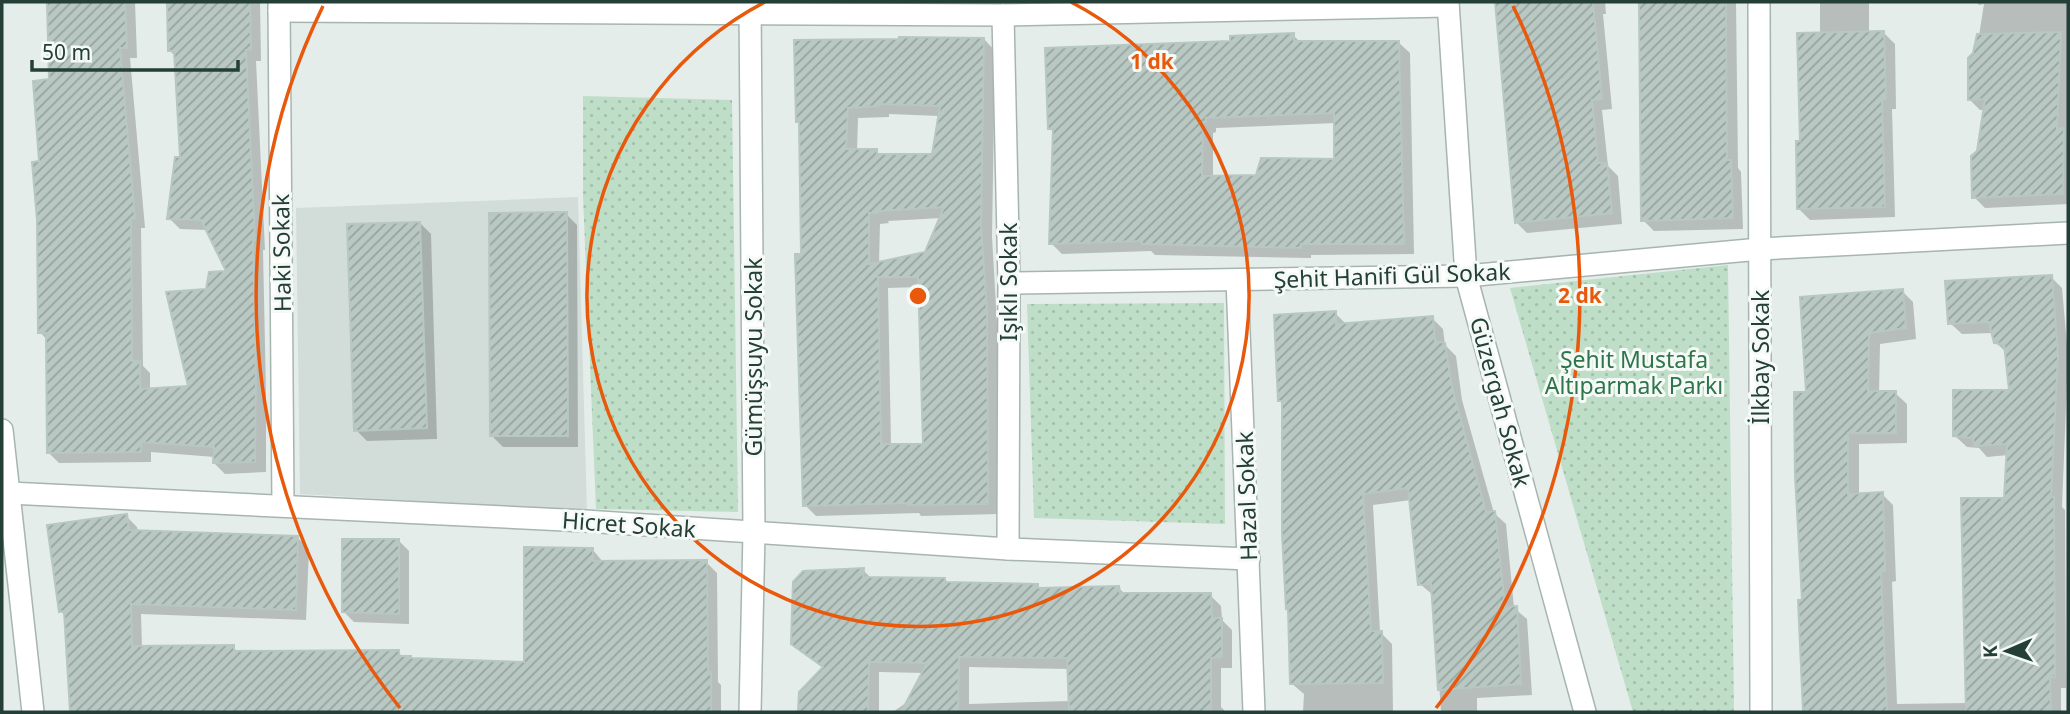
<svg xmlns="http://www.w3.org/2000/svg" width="2070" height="714" viewBox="0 0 2070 714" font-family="'Noto Sans',sans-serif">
  <defs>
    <pattern id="park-dots" width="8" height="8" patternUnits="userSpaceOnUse" patternTransform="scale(1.75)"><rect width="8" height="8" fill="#bedec7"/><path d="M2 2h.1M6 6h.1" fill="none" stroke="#a3c0ac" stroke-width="1.8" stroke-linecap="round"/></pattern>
    <pattern id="building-hatch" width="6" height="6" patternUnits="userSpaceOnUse" patternTransform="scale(1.75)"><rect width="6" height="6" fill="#b9c8c3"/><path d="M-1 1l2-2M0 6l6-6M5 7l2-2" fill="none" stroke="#96a49f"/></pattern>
  </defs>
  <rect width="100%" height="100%" fill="#e4edea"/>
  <!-- built -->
  <path fill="#d2ddd9" d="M578,197L587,511L300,494L296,208Z"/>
  <!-- park -->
  <g fill="url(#park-dots)">
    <path d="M583,96L732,100L738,512L596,509L583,196Z"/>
    <path d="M1728,265L1734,712H1633L1510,288Z"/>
    <path d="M1224,303L1225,524L1034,518L1027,304Z"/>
  </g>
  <!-- shadow -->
  <g fill="#0003" fill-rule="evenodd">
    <path d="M48,2H135L137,58H130L145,228H141L143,366L150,373V390L190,388L208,291L229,272L208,230L180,229L169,218L182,158L176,57L170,51L169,2H260L261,61H256L265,250H263L266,393V472L225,474L214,463L215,457L151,452V462L59,463L48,452L47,340L40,332L41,163L51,81Z"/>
    <path d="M1496,2H1605L1606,14H1603L1612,109L1602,110L1608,166L1618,176L1622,224L1527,233L1516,222Z"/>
    <path d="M1640,2H1736L1738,168L1741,172L1743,229L1654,231L1643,220Z"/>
    <path d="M1820,2H1869V33H1884L1895,44L1896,109H1892L1895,217L1810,220L1799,209L1802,143L1820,35Z"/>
    <path d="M1976,2H2067L2068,204L1985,208L1974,197L1985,110H1980L1969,99L1984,4L1979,5Z"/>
    <path d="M1293,35L1301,43L1398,42L1410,53L1414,254L1311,255V258L1155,255L1151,251L1062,254L1051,243L1055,133L1050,129L1232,43ZM1336,123V160L1257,177H1213V133L1216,132V128Z"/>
    <path d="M984,39L995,51L992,237L997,323L999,514L921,516L919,513L816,516L805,505L803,255L801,124L798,121ZM889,114L940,116L934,156H881L876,150L857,151L858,118L889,117ZM941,218L926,254L879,264L880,224L889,223L888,221ZM920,287L925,445L891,446L888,288Z"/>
    <path d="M566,214L577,225L578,447H503L492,436Z"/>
    <path d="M420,223L431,234L437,439L367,441L356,430Z"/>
    <path d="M2051,277L2062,288L2068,356L2062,507L2065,510L2066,688H2061V712H1802V705H1804L1803,601L1807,394L1902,291L1913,302L1916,339L1880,344L1879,393H1895L1907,404V443L1859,444V495L1882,494L1893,505L1896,581L1892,582L1897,704L1967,703L2006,500L2008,455L1987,457L1979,448L1967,447L1955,436L2011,391L2007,353L1995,342L1993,333L1962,334L1950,323Z"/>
    <path d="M1335,313L1347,325L1432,318L1443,329L1445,345L1456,356L1462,400L1494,513L1506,524L1514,608L1527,619L1532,695L1477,698V712H1441L1433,595L1420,584L1411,500L1373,505L1380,632L1392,644L1393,712H1303L1304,694L1291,683L1284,404L1280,400Z"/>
    <path d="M126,516L137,527L138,532L298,538L309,549L306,620L141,614L142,647H233L239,653L398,652L404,658L412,659L526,664L592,549L603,562H706L717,573L718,682L721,685V712H72L66,616L60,611Z"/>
    <path d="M398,540L409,551V624L354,622L343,611Z"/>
    <path d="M863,570L872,579H945L949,584L1037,586L1041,589L1119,588L1126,595H1210L1221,606L1222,620L1232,630V668H1221V707L1226,712H893L910,700L924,673L879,672V712H800V693L824,668L793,643ZM969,667L1069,669L1070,701L969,704Z"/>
  </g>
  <!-- building -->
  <g fill="url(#building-hatch)" stroke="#b7c7c1" stroke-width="2" fill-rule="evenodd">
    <path d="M47,2H125L127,48H120L135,218H131L132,361H140V389L188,386L166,292L206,289L209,272L226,271L201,220L167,219L175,157H180L174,51H168L167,2H250L251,50H246L255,240H253L256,381L255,462L213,463L214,447L141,442V452L47,453L46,333H38L37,220L32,162L39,161L33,81L49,79Z"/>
    <path d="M1495,2H1593L1602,99L1592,100L1598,163H1607L1612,213L1515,223Z"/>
    <path d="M1639,2H1726L1727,160H1731L1733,218L1641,221Z"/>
    <path d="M1884,31L1886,99H1882L1885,207L1797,209L1796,141H1800L1797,33Z"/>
    <path d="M2061,32L2057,128H2064L2063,194L1972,198L1971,156L1977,151L1985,99L1968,100V58L1973,53L1977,34Z"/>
    <path d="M1294,33V41H1399L1404,244H1301V248L1142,244V241L1049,244L1053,129H1048L1045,48L1230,41V36ZM1334,113V159L1261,158L1256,175L1202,176L1203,122H1206V118Z"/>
    <path d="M899,37L984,38L981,225L987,311L988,504L908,505V503L803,506L795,254H801L799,122H796L794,40L899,39ZM879,104L940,106L932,154H877V149H846L848,108L879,106ZM944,207L925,252L869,264V213H878V211ZM878,277H918L923,444H881Z"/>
    <path d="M567,212L568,436H490L489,213Z"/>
    <path d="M420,222L427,428L354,431L347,224Z"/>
    <path d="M2052,275L2058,355L2051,497H2054L2055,677H2050L2051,712H1966L1961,498H2004L2007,444L1974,446L1973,438L1953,436V390H2009L2004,344L1994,343L1989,322L1948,324L1945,281Z"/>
    <path d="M1903,289L1906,328L1869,333L1868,391H1896V433H1848V494L1883,492L1885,571H1881L1887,712H1803L1798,600H1802L1795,476L1794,392H1806L1800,297Z"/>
    <path d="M1336,311V324L1433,316L1435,341L1445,343L1452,387L1486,512L1495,511L1505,607L1517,606L1521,684L1438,690L1431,584L1418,585L1408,488L1363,494L1371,631H1382L1383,683L1290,684L1288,608L1286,609L1282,534V401H1278L1274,315Z"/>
    <path d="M127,514L129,530L298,536L296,610L131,604L132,646L234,645V651L399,650V656H411V658L524,662V547L593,548V561L707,560L708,672H711V712H70L64,611L59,612L47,525Z"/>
    <path d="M342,539H399V614L342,612Z"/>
    <path d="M864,568L863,577L945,578V582L1038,584V588L1119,586L1120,593H1211L1212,618H1222V657L1211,658V712H1069L1067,658L959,657L958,712H901L927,663L869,662L868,712H798L799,692L823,667L791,644L793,582L803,571Z"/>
  </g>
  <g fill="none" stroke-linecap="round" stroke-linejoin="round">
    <defs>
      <g id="minor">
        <path d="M279,2L283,505"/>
        <path d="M750,2L754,533L750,712"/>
        <path d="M1448,2L1466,276L1585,712"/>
        <path d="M1759,2L1761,712"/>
        <path d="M279,11L1003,15L1448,6"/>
        <path d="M1003,15L1009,283L1008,549"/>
        <path d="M1237,280L1254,712"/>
        <path d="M1009,283L1466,276L1760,249L2068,233"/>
        <path d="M2,430L33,712"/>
        <path d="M9,493L585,521L1008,549L1249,559"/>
      </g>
    </defs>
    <!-- minor casing -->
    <use href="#minor" stroke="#a7b5b1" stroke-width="24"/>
    <!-- minor -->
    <use href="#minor" stroke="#fff" stroke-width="21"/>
  </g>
  <!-- distance rings -->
  <g fill="none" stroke="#e8590c" stroke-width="3.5">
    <path d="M1071 2A331 331 0 1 1 765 2"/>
    <path d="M400 708A662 662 0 0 1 323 6M1513 6A662 662 0 0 1 1436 708"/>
  </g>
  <g text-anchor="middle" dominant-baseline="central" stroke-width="6" stroke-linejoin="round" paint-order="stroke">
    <!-- street labels -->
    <g font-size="23" fill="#243f38" stroke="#f5faf7">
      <text transform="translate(281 253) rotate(-91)">Haki Sokak</text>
      <text transform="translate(1392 275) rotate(-2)">Şehit Hanifi Gül Sokak</text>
      <text transform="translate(1008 282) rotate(-90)">Işıklı Sokak</text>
      <text transform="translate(753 357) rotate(-90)">Gümüşsuyu Sokak</text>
      <text transform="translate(1760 357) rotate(-90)">İlkbay Sokak</text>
      <text transform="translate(1501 402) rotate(75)">Güzergah Sokak</text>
      <text transform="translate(1246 496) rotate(-92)">Hazal Sokak</text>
      <text transform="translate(629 524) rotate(4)">Hicret Sokak</text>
    </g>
    <!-- park labels -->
    <g font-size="23" fill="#2e754c" stroke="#f5faf7">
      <text x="1634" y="359">Şehit Mustafa<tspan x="1634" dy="26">Altıparmak Parkı</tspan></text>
    </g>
  </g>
  <circle cx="918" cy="296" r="10" fill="#e8590c" stroke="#f5faf7" stroke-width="3.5"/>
  <g font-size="21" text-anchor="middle" font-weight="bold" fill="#e8590c" stroke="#f5faf7" stroke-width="6" stroke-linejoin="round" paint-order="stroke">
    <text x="1152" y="69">1 dk</text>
    <text x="1580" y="303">2 dk</text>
  </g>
  <!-- border -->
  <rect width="2070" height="714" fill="none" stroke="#243f38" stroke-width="7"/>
  <!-- north arrow -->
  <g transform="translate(2007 651) rotate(268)" stroke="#f5faf7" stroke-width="5" paint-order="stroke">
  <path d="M0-5L12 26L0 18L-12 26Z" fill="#243f38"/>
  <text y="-10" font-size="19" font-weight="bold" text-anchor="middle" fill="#243f38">K</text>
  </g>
  <!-- scale -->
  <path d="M32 60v10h206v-10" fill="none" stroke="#243f38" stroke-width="3.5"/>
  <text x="42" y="60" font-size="21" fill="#243f38" stroke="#f5faf7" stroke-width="5" paint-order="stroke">50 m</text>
</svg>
